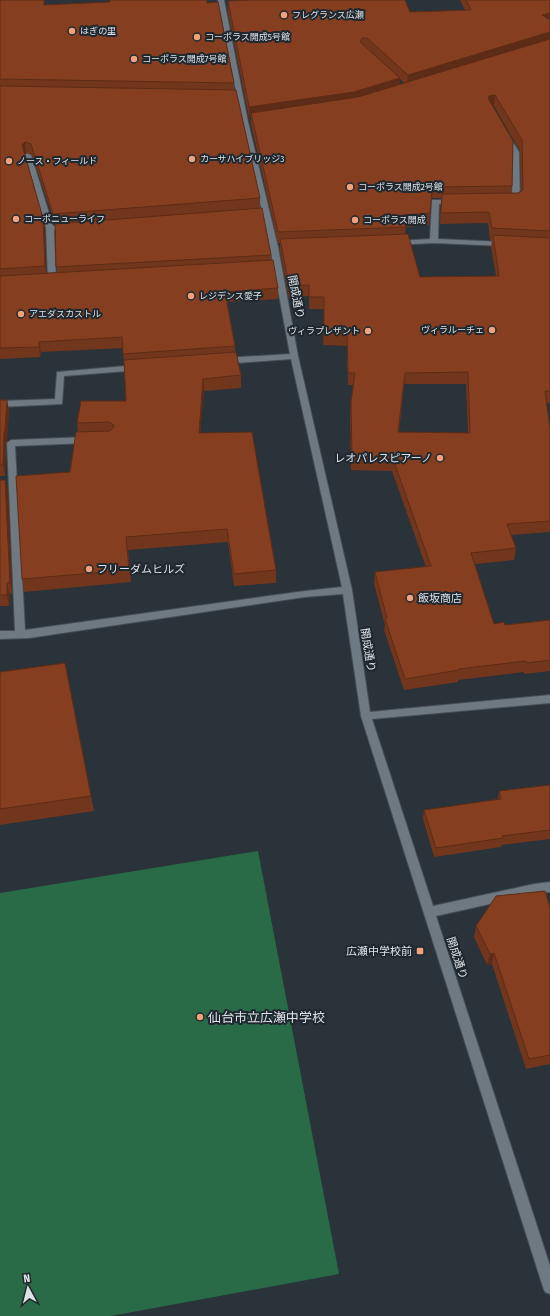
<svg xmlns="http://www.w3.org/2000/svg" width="550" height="1316" viewBox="0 0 550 1316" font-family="'Fira Sans Condensed','Noto Sans JP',sans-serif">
  <rect width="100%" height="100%" fill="#2a323a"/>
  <!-- green -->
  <path fill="#286b46" d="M258,851L339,1274L111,1316H0V893Z"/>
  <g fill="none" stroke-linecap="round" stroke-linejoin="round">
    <defs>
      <g id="minor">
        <path d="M218,0H224L248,122L278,247L298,356L352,590L370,712L550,695V703L372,719L433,906L534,884L550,882V892L534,894L436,916L550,1266V1294L545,1292L543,1287L361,716L343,594L305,597L29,638L0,639V631H15L7,443L11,440L87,437L91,440L87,443L15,446L25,630L305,591L342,587L291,359L224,364L220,361L224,358L290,354L270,247L242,122Z"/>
        <path d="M506,133L508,134L519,152L520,201L516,203H508L507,201L512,199L513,152L503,135Z"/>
        <path d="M28,153L31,155L53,226L67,225L71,227L67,229L54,230L56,280L52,282L48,280L46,228L25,155Z"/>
        <path d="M432,200H453L457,202L453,204H439L438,239L504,242L508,244L504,246L434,243L393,245L392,243L396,241L430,239Z"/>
        <path d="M137,365L141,368L140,370L64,376L62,404L0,407V401L55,399L57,372Z"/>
      </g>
    </defs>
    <!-- minor casing -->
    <use href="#minor" stroke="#474e54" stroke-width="2"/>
    <!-- minor -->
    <use href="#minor" fill="#6f7982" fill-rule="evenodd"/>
  </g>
  <!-- wall -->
  <g fill="#72361c" fill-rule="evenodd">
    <path d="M0,0L45,5L207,3L234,83V90L260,198V208L271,255V260L278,288V299L227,302L235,346V352L241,375V388L204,391L200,433L276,570V583L234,586L228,542L128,550L131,582L24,592L22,579L70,472L78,432L77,423L126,401L123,348L41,352L40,357L0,359ZM26,153L32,155L55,224L57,272L46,273L45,228L43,218L25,154Z"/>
    <path d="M460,0H550V403H546L550,429V532L511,535L516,548L514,560L475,564L494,624L505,625L550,620V671L524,674V672L458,680V682L404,690L384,630L385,625L374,584L375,572L426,567L392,471L351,470L350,414L351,402L354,385H348L347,346L323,345L324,309H309V296L289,298L280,250V243H278L251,124V118H249L228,12V1L410,12L465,10ZM400,79L404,83L399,85ZM493,106H494L520,151L521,191L518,193H511L512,186ZM432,198H441L440,224L488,223L490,240H492L491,247L496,276L420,277L405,234L406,227L429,225L431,199ZM404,384H466L468,433L399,432Z"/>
    <path d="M0,400L9,410L7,441L6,443L5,476H0Z"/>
    <path d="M0,480H5L8,490L12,593L10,594L9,606H0Z"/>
    <path d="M0,672L91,796L94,811L0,825Z"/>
    <path d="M550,785V839L501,845V847L434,857L423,819L424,810L498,799L499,791Z"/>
    <path d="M550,907V1064L526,1069L492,964L487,965L474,937L476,926Z"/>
  </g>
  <!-- shaded-wall -->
  <g fill="#5d2c16">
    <path d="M550,13V23L542,15Z"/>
    <path d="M550,32V40L407,86L408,75Z"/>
    <path d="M400,78L399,89L354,103L251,113V118H249V107Z"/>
    <path d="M495,95L494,106L488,107V98L489,96Z"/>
    <path d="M25,142L26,153L24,155L22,145Z"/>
    <path d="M433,187L432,198L430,200L432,189Z"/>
    <path d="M43,218L45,228L46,277L45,266Z"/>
    <path d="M39,342L41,352L40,357L39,347Z"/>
    <path d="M203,379L204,391L199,446V433Z"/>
    <path d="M7,400L9,410L7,441L6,443L5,476L3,465L4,432Z"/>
    <path d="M5,480L8,490L12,593L10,583Z"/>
    <path d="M7,583L10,594L9,606L7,595Z"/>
    <path d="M494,953L492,964L487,965L490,954Z"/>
  </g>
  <!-- building -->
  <g fill="#853f20" stroke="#5d2c16" fill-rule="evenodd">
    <path d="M0,0H44V5L110,2V0H207V3L218,2L234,83L0,79Z"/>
    <path d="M251,0H405L410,12L471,10L466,0H550V13L542,15L550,20V32L408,75L367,38H362L360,42L400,78L354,92L249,107L228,1Z"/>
    <path d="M550,39V231L492,228L489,212L441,213L442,194L518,193L523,190L522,140L495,95L489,96L488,98L513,141L512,186L433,187L432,189L430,213L402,215L406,227L278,232L251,113L358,97Z"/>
    <path d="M0,86L236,90L260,198L53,214L31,144L25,142L22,145L43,218L45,266L0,269Z"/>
    <path d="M262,208L271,255L56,267L55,224Z"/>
    <path d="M408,234L420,277L499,276L493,235L550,238V391H545L550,429V521L507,524L516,548L471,553L494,624L504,622L505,625L550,620V660L527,663L526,661L459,669V670L405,679L385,619L387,618L375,572L431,566L393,459L352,458L351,402L355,373H348L347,334L324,333V297H309V285L289,286L280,239ZM468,372L470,433L398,432L405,373Z"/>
    <path d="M273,260L278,288L225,292L235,346L123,354L122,337L39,342V347L0,348V276Z"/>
    <path d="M236,352L241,375L203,379L199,433L252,432L276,570L234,574L227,529L126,537L129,570L22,579L16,476L70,472L76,432L110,431L114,427V425L109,422L77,423L81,401H126L124,360Z"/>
    <path d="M0,400H7L5,430L4,432L3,465H0Z"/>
    <path d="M0,480H5L10,583H7V595H0Z"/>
    <path d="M65,663L91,796L0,809V672Z"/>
    <path d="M550,785V830L502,836L503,838L436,848L424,810L501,799L499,791Z"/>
    <path d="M545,891L550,907V1055L529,1059L494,953L490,954L476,926L496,896Z"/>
  </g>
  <!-- markers -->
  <g fill="#f1a27b" stroke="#20282f" stroke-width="1.5">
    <circle cx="284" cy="15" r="4"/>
    <circle cx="72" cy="31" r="4"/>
    <circle cx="197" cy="37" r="4"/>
    <circle cx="134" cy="59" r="4"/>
    <circle cx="192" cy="159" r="4"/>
    <circle cx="9" cy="161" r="4"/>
    <circle cx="350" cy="187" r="4"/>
    <circle cx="16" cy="219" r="4"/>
    <circle cx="355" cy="220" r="4"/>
    <circle cx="191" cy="296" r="4"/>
    <circle cx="21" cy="314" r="4"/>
    <circle cx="492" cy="330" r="4"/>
    <circle cx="368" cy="331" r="4"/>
    <circle cx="440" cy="458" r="4"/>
    <circle cx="89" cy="569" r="4"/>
    <circle cx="410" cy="598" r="4"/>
    <rect x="416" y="947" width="8" height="8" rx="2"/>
    <circle cx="200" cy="1017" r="4"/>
  </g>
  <g text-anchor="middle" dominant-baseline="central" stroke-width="4" stroke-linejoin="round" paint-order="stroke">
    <!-- far-poi labels -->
    <g font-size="9" fill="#dce2e6" stroke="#20282f" text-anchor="start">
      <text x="292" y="15">フレグランス広瀬</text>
      <text x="80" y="31">はぎの里</text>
      <text x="205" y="37">コーポラス開成5号館</text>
      <text x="142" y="59">コーポラス開成7号館</text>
      <text x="200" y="159">カーサハイブリッジ3</text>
      <text x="17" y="161">ノース・フィールド</text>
      <text x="358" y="187">コーポラス開成2号館</text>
      <text x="24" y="219">コーポニューライフ</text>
      <text x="363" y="220">コーポラス開成</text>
      <text x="199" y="296">レジデンス愛子</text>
      <text x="29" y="314">アエダスカストル</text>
      <text x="484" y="330" text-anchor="end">ヴィラルーチェ</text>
      <text x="360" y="331" text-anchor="end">ヴィラプレザント</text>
    </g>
    <!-- street labels -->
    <g font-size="11" fill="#dce2e6" stroke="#20282f">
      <text transform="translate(296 297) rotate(79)">開成通り</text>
      <text transform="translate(368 650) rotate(81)">開成通り</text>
      <text transform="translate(457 958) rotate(72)">開成通り</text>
    </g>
    <!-- poi labels -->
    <g font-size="11" fill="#dce2e6" stroke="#20282f" text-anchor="end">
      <text x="432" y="458">レオパレスピアーノ</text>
      <text x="97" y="569" text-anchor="start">フリーダムヒルズ</text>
      <text x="418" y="598" text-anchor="start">飯坂商店</text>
      <text x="412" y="951">広瀬中学校前</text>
    </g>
    <!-- near-poi labels -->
    <g font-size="13" fill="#dce2e6" stroke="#20282f" text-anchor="start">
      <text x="208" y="1017">仙台市立広瀬中学校</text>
    </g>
  </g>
  <!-- north arrow -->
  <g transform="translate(28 1288) rotate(353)" stroke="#20282f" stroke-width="3" paint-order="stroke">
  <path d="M0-3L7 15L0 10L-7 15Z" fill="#dce2e6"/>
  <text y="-6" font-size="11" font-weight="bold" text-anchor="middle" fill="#dce2e6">N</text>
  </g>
</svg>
